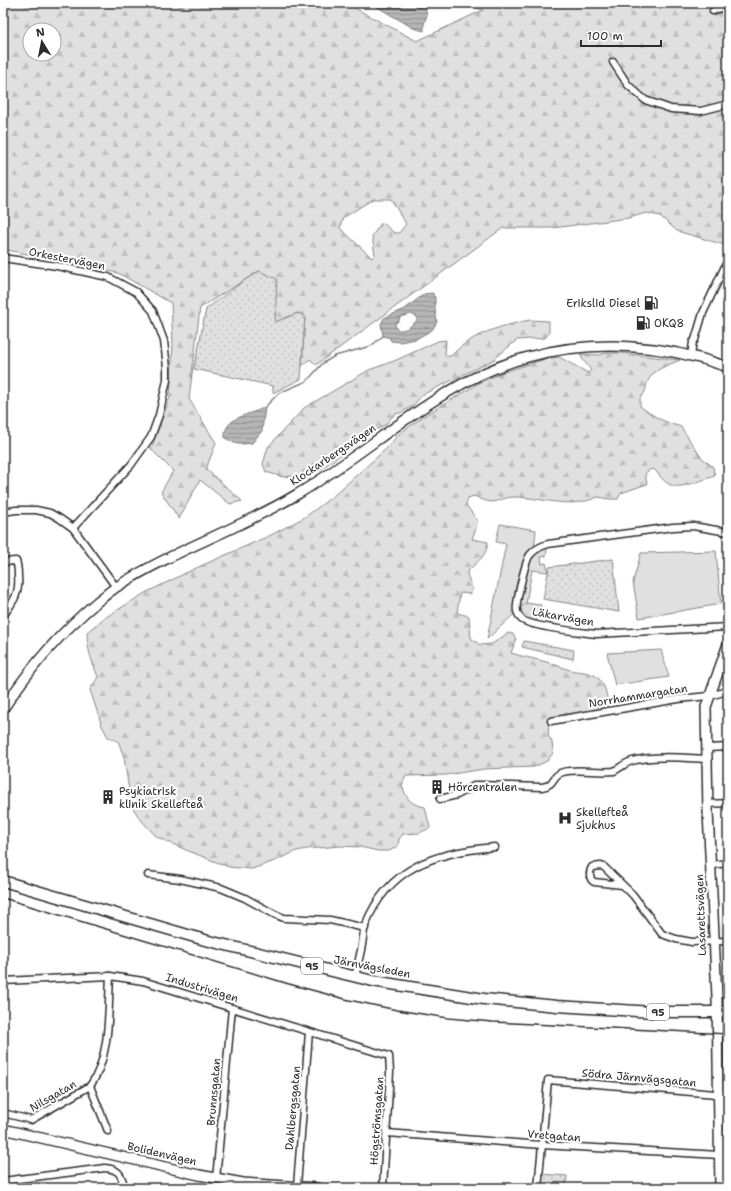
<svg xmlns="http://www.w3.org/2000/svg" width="731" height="1191" viewBox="0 0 731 1191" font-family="'Shantell Sans',sans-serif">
  <defs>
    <pattern id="forest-firs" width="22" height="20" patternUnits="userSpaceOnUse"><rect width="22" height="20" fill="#e0e0e0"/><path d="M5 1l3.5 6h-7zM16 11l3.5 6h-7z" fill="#c0c0c0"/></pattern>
    <pattern id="park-dots" width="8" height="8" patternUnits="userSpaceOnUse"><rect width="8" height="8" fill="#e0e0e0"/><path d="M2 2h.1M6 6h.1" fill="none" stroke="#c0c0c0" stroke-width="1.8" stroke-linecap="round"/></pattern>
    <pattern id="water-rules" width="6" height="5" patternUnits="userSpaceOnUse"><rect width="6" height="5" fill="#b6b6b6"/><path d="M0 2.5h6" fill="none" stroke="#949494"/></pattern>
  </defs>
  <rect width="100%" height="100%" fill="#fff"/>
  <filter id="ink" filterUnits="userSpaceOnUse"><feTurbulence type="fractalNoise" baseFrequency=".025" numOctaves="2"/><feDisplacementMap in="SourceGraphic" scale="8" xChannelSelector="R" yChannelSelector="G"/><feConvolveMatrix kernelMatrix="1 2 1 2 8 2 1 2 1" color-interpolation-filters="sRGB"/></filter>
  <g filter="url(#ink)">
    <!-- grass -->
    <g fill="#e0e0e0" stroke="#868686">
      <path d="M500,524L536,530L534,550L548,544L546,556L541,557L542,564L546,563L548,572L532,570L526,603L487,639L506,544L496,542Z"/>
      <path d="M716,551L721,604L639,618L633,582L641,553Z"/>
      <path d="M661,650L669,677L615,685L607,653Z"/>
    </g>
    <!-- forest -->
    <g fill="url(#forest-firs)" stroke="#868686" fill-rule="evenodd">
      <path d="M3,3H345L417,41L483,10L463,3H728V246L677,231L660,216L646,213L629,218L553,228H503L316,365L310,359L302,366L305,316L298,313L275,322L276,305L259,271L200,308L189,399L216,443L206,469L242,501L230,504L200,480L179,519L161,492L173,471L151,449L170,397L173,344L171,303L118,273L3,249ZM30,30H54V54H30ZM373,199H391L406,224L399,233H394L382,222L372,236L375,255L372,258L340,228L343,218Z"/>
      <path d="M530,320L549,321V333L545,338L517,340L493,360L422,395L413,406L400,413L395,414L385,425L372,432L320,470L303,471L305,479L302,481L293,476L283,477L266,472L263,464L268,447L304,408L369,370L394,361L438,341L446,340L445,356H451C472,333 501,326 530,320Z"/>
      <path d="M607,353H623L680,360C669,365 653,369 648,381C644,390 648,390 640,398V406C654,417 664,422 681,427L701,457L713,467L715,476C704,479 684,488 674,486C666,485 659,475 654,469L649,470L645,474L647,484L621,493L618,499H609L598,497C568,510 543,497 513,497C506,497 499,501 492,502C486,502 479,498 474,496L468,498L466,505L477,520L476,528L472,539L488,542C487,557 476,562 467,572C467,580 475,585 471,594L460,593L457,613L469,616L471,638L480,645L492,644L508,633L513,634L516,639L511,653C523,657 537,659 550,663C557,665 563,668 570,670C579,672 589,671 597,677C606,685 608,697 607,708L549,719L548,735L552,742L553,753L547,761L534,767L484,769L446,775L406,776L402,785C407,800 410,804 425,807L430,828L419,833L403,834L399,839L398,846L389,851H378L360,847L340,846L307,849L297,851L272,862L252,869L229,867L186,850L157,837L140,819L131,805L124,757L118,741L108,737L102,726L90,690L98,677C92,662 87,649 87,632L103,619L145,593L194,569L271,535L305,517L332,497L386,449L399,434L424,416L481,382L504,372L545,359L559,357L588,373L591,370L583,360L580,354L599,355Z"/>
    </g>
    <!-- park -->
    <g fill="url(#park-dots)" stroke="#868686">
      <path d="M259,271L277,279L275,322L298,313L305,316L301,379L273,393V386L194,369L206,309L242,282Z"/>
      <path d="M613,559L619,612L543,599L549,567Z"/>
      <path d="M526,603L541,605L535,625L522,619L517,611Z"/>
      <path d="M524,641L574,650L573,659L522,647Z"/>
      <path d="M541,1174L567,1176L566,1188H540Z"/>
    </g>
    <!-- water -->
    <g fill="url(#water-rules)" stroke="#7e7e7e" fill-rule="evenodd">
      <path d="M366,3H424L427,15L424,24V31L413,28L379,8Z"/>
      <path d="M433,293V295L435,297V310L437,322L432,330L416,339L400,342L391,341L390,338L383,336L381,324L384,318L405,309L424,294ZM411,314L416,316L418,319C413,325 406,331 398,330L395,326L396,322L399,321L400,317Z"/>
      <path d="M265,407L262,431L252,443C236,445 238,445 225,438C223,416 252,415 265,407Z"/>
    </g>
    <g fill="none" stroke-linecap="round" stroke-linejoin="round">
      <!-- stream -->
      <path stroke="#7e7e7e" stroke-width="1.5" d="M265,407L279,393L307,381L323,363L335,356L371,346L383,336"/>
      <defs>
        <g id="street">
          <path d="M713,11L728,5"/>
          <path d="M613,62L628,85L645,100L671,109L701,111L728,104"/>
          <path d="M3,258L57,266L108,277L136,292L153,311L164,341L167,368V380L159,415L151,437L131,465L73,528"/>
          <path d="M691,356L693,342L695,340L703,313L727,262"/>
          <path d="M3,512L16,510H36L50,513L59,518L73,528L116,587"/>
          <path d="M728,532L693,526L673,527L548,544C541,546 535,549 530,555C526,559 515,604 517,611C517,613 520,617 521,619C530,627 582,632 596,634L728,627"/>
          <path d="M3,562L16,561C18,566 18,571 18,576C20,594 13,602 3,616"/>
          <path d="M551,721L678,699L709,696L728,691"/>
          <path d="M707,748L728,747"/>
          <path d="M440,799L457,795L476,785H480L542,787C556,785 551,775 563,772C579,768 597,773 614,771C620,768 625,763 632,761C652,755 686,758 707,759"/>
          <path d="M708,804L728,803"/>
          <path d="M711,865L728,863"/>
          <path d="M148,875L180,879L221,888L245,898L274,914L284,918L330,920L365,928"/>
          <path d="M622,885L594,882C589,879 589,872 592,867L601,866L604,867L633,895L662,934L676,939L692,942L728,941"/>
          <path d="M355,977C357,968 359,959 361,950C363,942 363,933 365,926C388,866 437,852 495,847"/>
          <path d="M3,981L110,976L143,981L389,1056L390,1072L383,1188"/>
          <path d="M3,1113L31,1120L90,1086"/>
          <path d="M108,1131L90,1086C111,1057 108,1011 110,976"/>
          <path d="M387,1133L542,1145L720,1155"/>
          <path d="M216,1179L232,1008"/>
          <path d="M3,1181L105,1168C120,1169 121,1175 125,1188"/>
          <path d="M297,1186L309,1032"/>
          <path d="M538,1188L548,1080L728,1095"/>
        </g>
        <g id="secondary">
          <path d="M3,709C29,669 61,632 98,601C105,596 111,590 118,586C174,550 239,529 296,495C373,450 439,381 528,357C594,339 664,344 728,367"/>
          <path d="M3,1129L199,1175L243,1183L317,1188"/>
          <path d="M720,1188L717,997L708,812L706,707L728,644"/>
        </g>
        <path id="primary" d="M3,881L205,940L373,981L484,999L557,1006L653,1012H728"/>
      </defs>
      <!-- street casing -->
      <use href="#street" stroke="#2b2b2b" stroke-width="9"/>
      <!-- secondary casing -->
      <use href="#secondary" stroke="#2b2b2b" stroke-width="12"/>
      <!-- primary casing -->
      <use href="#primary" stroke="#2b2b2b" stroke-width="13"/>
      <!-- street -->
      <use href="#street" stroke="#fff" stroke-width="6"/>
      <!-- secondary -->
      <use href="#secondary" stroke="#fff" stroke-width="9"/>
      <!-- primary -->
      <use href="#primary" stroke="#fff" stroke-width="10"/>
      <!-- rail -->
      <path stroke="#2b2b2b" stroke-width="1.5" d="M3,898L289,984L349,1000L397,1010L448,1018L493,1022L728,1034"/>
    </g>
  </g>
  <!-- icons -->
  <defs>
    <symbol id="fuel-bare" viewBox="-9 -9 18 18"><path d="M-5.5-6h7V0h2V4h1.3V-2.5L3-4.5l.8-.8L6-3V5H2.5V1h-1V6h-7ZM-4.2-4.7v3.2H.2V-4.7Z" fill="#2b2b2b" stroke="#fff" stroke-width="2.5" paint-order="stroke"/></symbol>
    <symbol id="building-bare" viewBox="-9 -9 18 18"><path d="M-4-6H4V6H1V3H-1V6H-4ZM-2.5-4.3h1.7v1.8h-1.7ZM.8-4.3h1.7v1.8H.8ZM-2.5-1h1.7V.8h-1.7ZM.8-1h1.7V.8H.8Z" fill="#2b2b2b" stroke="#fff" stroke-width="2.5" paint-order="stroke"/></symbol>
    <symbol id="hospital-bare" viewBox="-9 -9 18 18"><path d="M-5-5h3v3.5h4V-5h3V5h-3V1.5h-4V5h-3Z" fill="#2b2b2b" stroke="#fff" stroke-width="2.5" paint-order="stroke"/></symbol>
  </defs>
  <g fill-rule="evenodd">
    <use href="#fuel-bare" x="641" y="293" width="20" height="20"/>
    <use href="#fuel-bare" x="633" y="313" width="20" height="20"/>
    <use href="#building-bare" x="427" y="777" width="20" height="20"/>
    <use href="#building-bare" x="98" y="787" width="20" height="20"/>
    <use href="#hospital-bare" x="555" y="808" width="20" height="20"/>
  </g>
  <g text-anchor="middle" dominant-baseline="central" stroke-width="4" stroke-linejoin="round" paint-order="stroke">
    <!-- shield labels -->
    <g fill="#fff" stroke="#6b6b6b" stroke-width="1">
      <rect x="301" y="958" width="22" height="16" rx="3"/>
      <rect x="647" y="1004" width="22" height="16" rx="3"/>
    </g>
    <g font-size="10" font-weight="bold" fill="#2b2b2b">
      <text x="312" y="966">95</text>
      <text x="658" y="1012">95</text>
    </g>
    <!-- street labels -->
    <g font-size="11" fill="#2b2b2b" stroke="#fff">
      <text transform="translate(67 259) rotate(11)">Orkestervägen</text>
      <text transform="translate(333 455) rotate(-34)">Klockarbergsvägen</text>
      <text transform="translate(563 617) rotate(10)">Läkarvägen</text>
      <text transform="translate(638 696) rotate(-9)">Norrhammargatan</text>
      <text transform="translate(701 915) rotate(-92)">Lasarettsvägen</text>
      <text transform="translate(372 967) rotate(11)">Järnvägsleden</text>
      <text transform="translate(202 988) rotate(17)">Industrivägen</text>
      <text transform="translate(639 1078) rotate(5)">Södra Järnvägsgatan</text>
      <text transform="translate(214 1092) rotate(-85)">Brunnsgatan</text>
      <text transform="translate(53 1096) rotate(-30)">Nilsgatan</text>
      <text transform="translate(293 1108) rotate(-85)">Dahlbergsgatan</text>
      <text transform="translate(377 1121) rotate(-86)">Högströmsgatan</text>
      <text transform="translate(554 1136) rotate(4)">Vretgatan</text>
      <text transform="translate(162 1154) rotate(13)">Bolidenvägen</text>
    </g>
    <!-- poi labels -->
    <g font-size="11" fill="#2b2b2b" stroke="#fff" text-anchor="start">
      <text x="640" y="303" text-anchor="end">Erikslid Diesel</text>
      <text x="654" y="323">OKQ8</text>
      <text x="448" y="787">Hörcentralen</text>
      <text x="119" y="791">Psykiatrisk<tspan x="119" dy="13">klinik Skellefteå</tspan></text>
      <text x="576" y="812">Skellefteå<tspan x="576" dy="13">Sjukhus</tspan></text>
    </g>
  </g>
  <!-- margin -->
  <rect width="731" height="1191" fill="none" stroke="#fff" stroke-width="16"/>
  <rect x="8" y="8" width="715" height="1175" fill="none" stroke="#2b2b2b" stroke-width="1.5" filter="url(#ink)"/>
  <!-- north arrow -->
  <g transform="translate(42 42) rotate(350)"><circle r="19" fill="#ffffff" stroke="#aaaaaa"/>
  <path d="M0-3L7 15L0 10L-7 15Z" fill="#2b2b2b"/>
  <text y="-6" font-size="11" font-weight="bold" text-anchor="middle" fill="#2b2b2b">N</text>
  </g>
  <!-- scale -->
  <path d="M581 40v6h80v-6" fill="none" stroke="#2b2b2b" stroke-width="2"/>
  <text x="587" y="40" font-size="12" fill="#2b2b2b" stroke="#ffffff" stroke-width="3" paint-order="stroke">100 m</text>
</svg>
